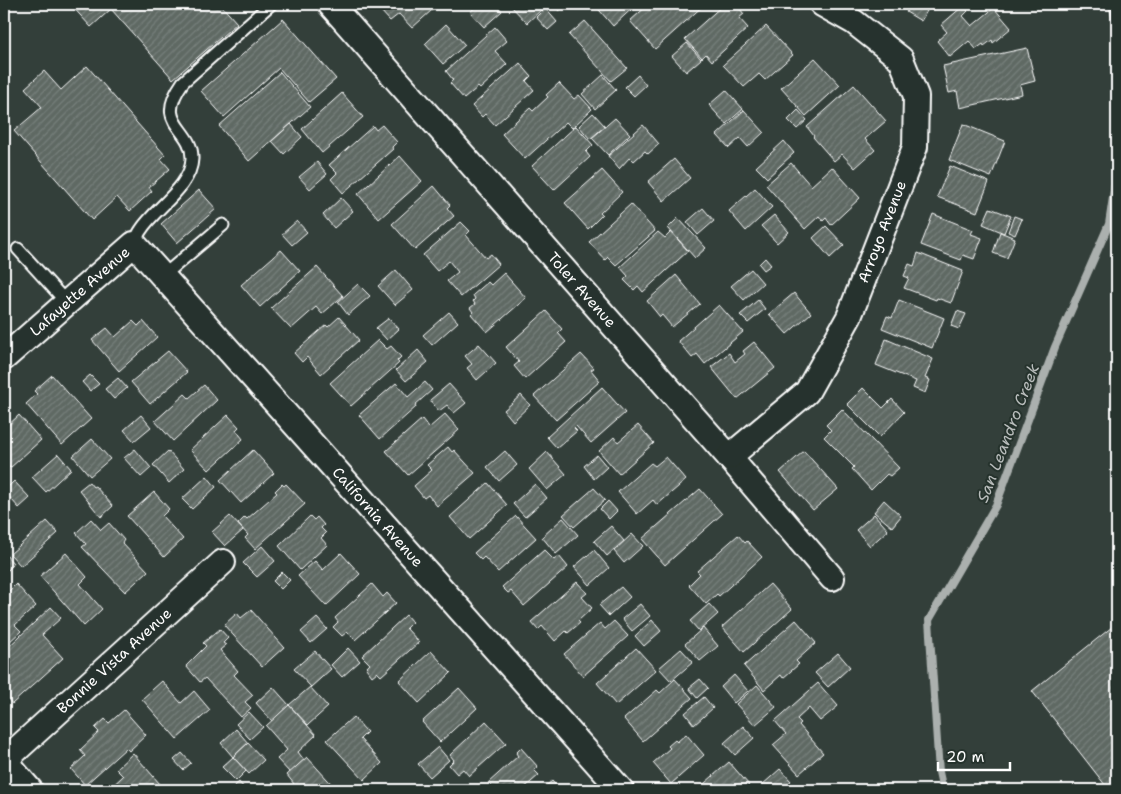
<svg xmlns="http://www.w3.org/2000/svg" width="1121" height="794" viewBox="0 0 1121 794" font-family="'Shantell Sans',sans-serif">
  <defs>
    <pattern id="building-hatch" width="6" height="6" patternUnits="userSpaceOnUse" patternTransform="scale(1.25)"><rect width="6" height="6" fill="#5f6964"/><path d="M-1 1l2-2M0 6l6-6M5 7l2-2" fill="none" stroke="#77807b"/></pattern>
  </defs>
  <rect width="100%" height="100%" fill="#333f3a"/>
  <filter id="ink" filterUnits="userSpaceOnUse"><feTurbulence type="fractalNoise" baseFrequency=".02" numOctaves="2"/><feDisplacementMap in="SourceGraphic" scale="10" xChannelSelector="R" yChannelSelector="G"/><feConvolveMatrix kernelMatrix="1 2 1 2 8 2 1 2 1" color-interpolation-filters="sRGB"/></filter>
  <g filter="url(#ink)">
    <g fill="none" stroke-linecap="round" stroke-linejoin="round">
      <!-- stream -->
      <g stroke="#abb0ae" stroke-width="8">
        <path d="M1112,4L1117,25"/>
        <path d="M943,790L939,772L929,620L996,505L1055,347L1109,224L1117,170"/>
      </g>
    </g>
    <!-- building -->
    <g fill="url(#building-hatch)" stroke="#fff">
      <path d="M70,4H220L237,23L173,79L111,9L91,27Z"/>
      <path d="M384,4H427L432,10L412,28L399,14L390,21L380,10L386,5Z"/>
      <path d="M479,4H496L502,11L484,27L470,12Z"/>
      <path d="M513,4H540L543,8L527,23L511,6Z"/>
      <path d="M553,4H567L559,11Z"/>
      <path d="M594,4H637L613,26Z"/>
      <path d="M649,4H705L655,49L630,21Z"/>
      <path d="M724,4H736L744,14L739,18L748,28L712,61L706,54L702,58L685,39Z"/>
      <path d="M899,4H931L921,21L906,12L908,9Z"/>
      <path d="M963,6L968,11L963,16L972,26L994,8L1011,28L993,43L992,40L984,46L983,44L976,49L969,41L950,57L937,41L947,32L941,25Z"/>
      <path d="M545,8L557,22L548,30L536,17Z"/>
      <path d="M283,19L336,79L309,102L279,68L224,117L201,91Z"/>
      <path d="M585,21L627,68L611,81L569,35Z"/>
      <path d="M446,24L465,45L443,64L425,44Z"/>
      <path d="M766,26L793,55L765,80L759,74L744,87L723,65Z"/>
      <path d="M495,27L507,41L495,51L507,64L480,89L478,87L464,99L450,83L453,80L446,71Z"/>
      <path d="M687,43L701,59L686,72L672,56Z"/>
      <path d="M1027,48L1035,81L1020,85L1022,94L960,108L957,91L949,93L943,66Z"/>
      <path d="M815,58L840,85L806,116L781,88Z"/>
      <path d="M520,63L531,76L526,81L534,90L495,125L485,114L482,117L472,106Z"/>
      <path d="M87,66L165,155L161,159L170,169L149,187L152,191L130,211L117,197L92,220L14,131L42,107L25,88L44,71L61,90Z"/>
      <path d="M280,72L310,107L249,161L219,126Z"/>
      <path d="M603,75L616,90L595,109L582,94Z"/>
      <path d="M638,75L646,85L634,96L625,87Z"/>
      <path d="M559,83L574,99L579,95L592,109L572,128L566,122L525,159L502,134L530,108L533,111L548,97L546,95Z"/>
      <path d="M854,85L886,121L865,139L875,150L855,168L842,154L834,161L813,137L814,136L807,127Z"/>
      <path d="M726,90L743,109L726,124L709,105Z"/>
      <path d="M342,93L363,117L322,153L302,129Z"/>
      <path d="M744,110L764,132L748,147L740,138L729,148L717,135Z"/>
      <path d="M798,110L807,120L797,129L788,120Z"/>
      <path d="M593,113L605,126L590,139L579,126Z"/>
      <path d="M615,118L630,134L608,155L592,138Z"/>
      <path d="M291,124L302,137L284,154L272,141Z"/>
      <path d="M963,124L1005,141L991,177L949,160Z"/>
      <path d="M382,125L397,142L392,147L393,149L343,193L331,179L337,173L329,165L373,126L376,130Z"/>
      <path d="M643,125L659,144L648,154L645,151L634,161L630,157L619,169L608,156Z"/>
      <path d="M576,126L593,145L586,152L590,157L554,190L532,166Z"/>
      <path d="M784,141L794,153L767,178L756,167Z"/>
      <path d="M400,156L422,181L379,219L358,194Z"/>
      <path d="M674,159L690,178L664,201L648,182Z"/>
      <path d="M317,162L327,174L310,189L299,177Z"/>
      <path d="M791,163L811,186L832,167L860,198L831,225L826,218L823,221L819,216L805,229L766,185Z"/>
      <path d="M950,166L989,182L977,212L937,197Z"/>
      <path d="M602,170L622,192L600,213L602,215L588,229L565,203Z"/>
      <path d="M434,186L450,205L447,208L454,216L415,250L392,224Z"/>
      <path d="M755,188L772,207L746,231L729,211Z"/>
      <path d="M199,190L216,209L177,243L161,224Z"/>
      <path d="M341,198L353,211L334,228L323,215Z"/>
      <path d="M631,204L655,231L616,265L608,257L605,260L589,242Z"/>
      <path d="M703,208L714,221L698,235L687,222Z"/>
      <path d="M990,208L1011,216L1004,233L983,224Z"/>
      <path d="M933,214L973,230L971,234L982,238L974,259L963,255L961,260L921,245Z"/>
      <path d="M774,215L789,232L777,243L761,226Z"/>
      <path d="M1014,216L1022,219L1015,235L1008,232Z"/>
      <path d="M678,218L706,248L695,258L668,228Z"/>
      <path d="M297,221L307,232L292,245L282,234Z"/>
      <path d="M461,222L470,231L466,235L486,258L491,254L499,264L461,297L447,281L458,272L449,261L437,271L423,255Z"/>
      <path d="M826,226L844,245L830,258L813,238Z"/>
      <path d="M658,232L665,238L671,232L688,251L643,292L638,286L634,290L624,280L628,276L620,267Z"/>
      <path d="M1000,232L1015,238L1007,258L993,253Z"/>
      <path d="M281,250L300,271L260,307L241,285Z"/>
      <path d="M918,253L963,271L951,303L937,298L936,300L904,288L909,278L904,276L909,264L914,266Z"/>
      <path d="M765,258L771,265L764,270L759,264Z"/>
      <path d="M317,267L343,296L322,314L316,307L291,329L271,308Z"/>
      <path d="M751,269L763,283L744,300L731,286Z"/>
      <path d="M396,270L413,290L395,305L378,286Z"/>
      <path d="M504,273L526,298L487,332L471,314L473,312L470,308L475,304L473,301L475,299L473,295L488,282L491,285Z"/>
      <path d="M676,275L700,304L672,327L662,315L660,317L647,301Z"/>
      <path d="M358,284L370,296L348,315L338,302Z"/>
      <path d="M794,293L811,313L787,334L769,314Z"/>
      <path d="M758,300L765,309L748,323L740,315Z"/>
      <path d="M899,300L944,318L932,348L882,328L887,316L892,318Z"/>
      <path d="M719,305L743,332L705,364L697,354L692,358L678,341Z"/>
      <path d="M546,311L562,329L558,333L566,342L525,379L514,366L519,362L506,347Z"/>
      <path d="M957,311L966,314L959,329L951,326Z"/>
      <path d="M449,312L458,322L432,345L423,335Z"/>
      <path d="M339,317L359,340L321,374L307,357L302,362L294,353L326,325L328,327Z"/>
      <path d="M389,318L399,329L387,340L376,328Z"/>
      <path d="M133,321L138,326L143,321L157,337L119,371L92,340L107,328L115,337Z"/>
      <path d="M886,339L933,359L925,378L930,380L925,393L913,388L916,381L876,365Z"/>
      <path d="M378,340L387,349L391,346L401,357L397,361L399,363L351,406L330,383Z"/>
      <path d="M754,342L775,368L737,399L711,367L729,353L735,362L745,354L743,351Z"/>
      <path d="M479,344L496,363L477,380L467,368L472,364L465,356Z"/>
      <path d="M418,350L428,362L406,381L396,370Z"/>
      <path d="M168,351L187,372L150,404L131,382Z"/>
      <path d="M581,354L594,368L591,370L600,381L556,420L534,396Z"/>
      <path d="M52,375L91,419L62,445L26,404L37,394L34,391Z"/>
      <path d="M90,375L99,384L90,391L82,382Z"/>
      <path d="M118,378L127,388L114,399L105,389Z"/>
      <path d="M425,382L432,390L415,405L416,407L380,439L359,415L396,383L408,397Z"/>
      <path d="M449,384L466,403L454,413L447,405L439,411L430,400Z"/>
      <path d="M204,385L217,400L173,441L155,421L185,394L189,398Z"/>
      <path d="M602,387L625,413L591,443L576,426L574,428L577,431L557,448L547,437Z"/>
      <path d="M863,388L883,408L892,399L904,412L880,437L847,404Z"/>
      <path d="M521,395L530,405L513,421L504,410Z"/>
      <path d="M842,409L899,468L890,476L887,474L871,490L852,469L854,467L824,437L831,430L826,425Z"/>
      <path d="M445,414L459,430L408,475L386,451L422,419L429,428Z"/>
      <path d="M19,415L41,440L10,468L4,460V429Z"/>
      <path d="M141,415L151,427L134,441L124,430Z"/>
      <path d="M228,415L239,427L236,430L243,439L209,470L190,450Z"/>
      <path d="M638,425L654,443L619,474L599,451L614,437L618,442Z"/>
      <path d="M92,439L110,459L90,476L73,456Z"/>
      <path d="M448,447L452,452L454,450L475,473L437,506L428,495L424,498L414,486L432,470L427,465Z"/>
      <path d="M135,449L151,468L141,477L124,458Z"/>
      <path d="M253,450L274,473L241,503L220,480Z"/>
      <path d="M168,451L184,469L169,483L153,465Z"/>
      <path d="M505,451L517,465L499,481L487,467Z"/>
      <path d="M804,451L838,489L813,510L780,472Z"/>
      <path d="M547,452L566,474L547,490L529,469Z"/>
      <path d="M58,454L71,469L46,492L32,477Z"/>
      <path d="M597,455L607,467L594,479L584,466Z"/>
      <path d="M666,457L686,480L657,505L653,500L637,514L618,492L651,463L655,466Z"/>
      <path d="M207,476L216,487L192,509L182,499Z"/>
      <path d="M14,481L30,498L19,508L4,491Z"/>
      <path d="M89,482L93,487L95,486L113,506L101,517L79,490Z"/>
      <path d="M488,483L507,505L469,539L450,517Z"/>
      <path d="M282,484L284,486L286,484L305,504L255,549L245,538L248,535L238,524L245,517L247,519L277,493L275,491Z"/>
      <path d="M535,484L547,498L525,517L513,504Z"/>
      <path d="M594,488L605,500L574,527L563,515Z"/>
      <path d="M700,489L722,514L665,565L642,539Z"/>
      <path d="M154,492L169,509L162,516L183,539L164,557L127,516Z"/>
      <path d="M884,500L901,516L892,527L874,512Z"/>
      <path d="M608,501L617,511L609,519L600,509Z"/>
      <path d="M874,514L888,530L870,546L856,530Z"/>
      <path d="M230,516L243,530L225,546L212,532Z"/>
      <path d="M310,516L314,520L317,517L324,525L321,528L326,533L321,538L327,545L300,570L279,546Z"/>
      <path d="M516,516L536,538L498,572L484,557L481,560L474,553Z"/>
      <path d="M563,518L578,535L556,554L542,537Z"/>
      <path d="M91,519L101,530L109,523L124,540L122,543L148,571L125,592L82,547L86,544L76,533Z"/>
      <path d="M47,521L58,533L21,566L10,554Z"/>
      <path d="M611,526L624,541L607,556L594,541Z"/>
      <path d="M632,534L643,546L624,563L614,551Z"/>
      <path d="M738,535L745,543L747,541L762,557L719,596L717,594L706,604L689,585L700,574L697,571Z"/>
      <path d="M262,546L275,561L257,577L243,563Z"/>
      <path d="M544,550L554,560L559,556L568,567L524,606L511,591L508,593L502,587Z"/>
      <path d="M594,550L609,568L590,585L574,567Z"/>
      <path d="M4,553L14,564L4,574Z"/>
      <path d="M66,553L87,577L80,584L102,609L84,626L40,576Z"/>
      <path d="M341,553L360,574L326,606L298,576L315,561L323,570Z"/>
      <path d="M282,572L290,580L281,589L273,581Z"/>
      <path d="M577,582L587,593L582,597L592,608L578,621L580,623L568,633L566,631L555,641L542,626L538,630L531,622Z"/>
      <path d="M16,584L36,606L15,625L21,631L6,645H4V596Z"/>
      <path d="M372,584L383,597L387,593L396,603L355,640L347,632L342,636L333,627L338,622L335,618Z"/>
      <path d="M770,584L792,609L744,652L722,627Z"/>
      <path d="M621,587L630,597L609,616L599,605Z"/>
      <path d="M640,604L650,616L632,631L622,619Z"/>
      <path d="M709,604L718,614L699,631L690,621Z"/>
      <path d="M51,607L61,618L42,635L63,658L12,704L4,694V651Z"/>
      <path d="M251,610L284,647L262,667L224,625L237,613L241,618Z"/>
      <path d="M406,615L412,622L406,628L419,642L381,676L377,672L372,676L366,668L370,664L362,656Z"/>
      <path d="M317,618L327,629L311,643L301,632Z"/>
      <path d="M652,620L661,631L644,646L635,636Z"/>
      <path d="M796,620L816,643L796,661L799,664L783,678L781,675L764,690L744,666Z"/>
      <path d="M614,621L628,636L583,676L564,654L600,623L605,629Z"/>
      <path d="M1117,623V790H1109L1032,691Z"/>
      <path d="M703,628L718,646L700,661L685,644Z"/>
      <path d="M220,629L228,638L223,643L226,645L220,650L238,671L234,675L253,695L245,702L251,708L241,717L205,678L200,682L186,666L206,646L203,643Z"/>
      <path d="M348,648L360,661L342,677L331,665Z"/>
      <path d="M636,648L656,670L616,705L597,683Z"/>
      <path d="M681,649L693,662L671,681L659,668Z"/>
      <path d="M315,651L331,669L311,687L294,669Z"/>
      <path d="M431,651L451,673L419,703L399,681Z"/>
      <path d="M838,653L850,667L828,687L815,673Z"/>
      <path d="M734,675L748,691L734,703L721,687Z"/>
      <path d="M675,679L692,698L643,741L624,719L657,690L660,693Z"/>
      <path d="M700,679L708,688L697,698L689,688Z"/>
      <path d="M162,681L181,703L194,691L210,710L177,739L142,699Z"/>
      <path d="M818,683L838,706L820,721L809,708L797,719L801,723L799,725L823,753L799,774L773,745L786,734L775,721Z"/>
      <path d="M757,685L776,707L755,725L736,704Z"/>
      <path d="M273,687L289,705L272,721L256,703Z"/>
      <path d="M310,687L328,707L308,725L289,705Z"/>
      <path d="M459,688L477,708L440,742L422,722Z"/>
      <path d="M704,697L713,708L694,725L685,713Z"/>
      <path d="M289,705L316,735L298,752L304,760L290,773L277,759L287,750L266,726Z"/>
      <path d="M124,710L146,735L129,751L126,748L85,785L71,769L85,756L80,750L99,732L95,728L105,719L109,723Z"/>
      <path d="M249,712L263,727L250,739L236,724Z"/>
      <path d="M353,717L367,732L360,739L382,763L364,780L327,740Z"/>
      <path d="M486,721L506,743L469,776L463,769L457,774L449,765L454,760L450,755Z"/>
      <path d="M743,726L754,738L735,755L724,743Z"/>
      <path d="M236,729L248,743L233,757L221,743Z"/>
      <path d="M686,734L704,755L671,784L653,763L670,748L668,746L675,740L677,742Z"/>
      <path d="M248,743L264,760L249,774L233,757Z"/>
      <path d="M438,747L449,760L430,777L418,764Z"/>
      <path d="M521,748L538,767L534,770L539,775L522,790H495L488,783L518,756L516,753Z"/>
      <path d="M133,753L160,784L153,790H108L123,776L116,769Z"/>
      <path d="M182,753L191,763L183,770L174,760Z"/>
      <path d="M233,757L246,771L236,781L222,767Z"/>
      <path d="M307,757L337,790H297L292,785L294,784L287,775Z"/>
      <path d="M729,762L749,785L743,790H697Z"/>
      <path d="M780,769L791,781L780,790H767L762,785Z"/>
      <path d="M552,781L560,790H541Z"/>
      <path d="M239,782L245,789L244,790H230Z"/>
    </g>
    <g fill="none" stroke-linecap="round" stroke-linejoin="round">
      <defs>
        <g id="service">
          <path d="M134,244C136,239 138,234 141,230C155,208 191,187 192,159C193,126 152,126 183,82L271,4"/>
          <path d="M18,249L67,303"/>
          <path d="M163,276L223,225"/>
        </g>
        <g id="minor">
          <path id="s1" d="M330,4L729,457L832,578"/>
          <path id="s2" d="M4,358L134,244L621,790"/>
          <path id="s3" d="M729,457L807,392L849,317L915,147L916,96L901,59L854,22L822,4"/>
          <path d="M4,760L30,790"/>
          <path id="s4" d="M4,761L223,562"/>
        </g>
      </defs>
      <!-- service casing -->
      <use href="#service" stroke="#fff" stroke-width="15"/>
      <!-- minor casing -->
      <use href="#minor" stroke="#fff" stroke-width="28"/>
      <!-- service -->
      <use href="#service" stroke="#26332d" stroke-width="11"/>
      <!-- minor -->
      <use href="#minor" stroke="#26332d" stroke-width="24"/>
    </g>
  </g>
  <g text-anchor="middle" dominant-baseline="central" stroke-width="4" stroke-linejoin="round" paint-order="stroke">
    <!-- street labels -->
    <g font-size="15" fill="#fff" stroke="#26332d">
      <text stroke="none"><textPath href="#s3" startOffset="279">Arroyo Avenue</textPath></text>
      <text stroke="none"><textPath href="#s1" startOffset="381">Toler Avenue</textPath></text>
      <text stroke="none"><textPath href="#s2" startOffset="101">Lafayette Avenue</textPath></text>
      <text stroke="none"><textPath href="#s2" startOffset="539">California Avenue</textPath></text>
      <text stroke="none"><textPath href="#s4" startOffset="149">Bonnie Vista Avenue</textPath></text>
    </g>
    <!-- water labels -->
    <g font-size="16" font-style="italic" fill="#b9bdbc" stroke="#26332d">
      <text transform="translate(1008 433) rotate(-69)">San Leandro Creek</text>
    </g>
  </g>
  <!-- margin -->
  <rect width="1121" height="794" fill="none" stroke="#26332d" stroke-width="20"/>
  <rect x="10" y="10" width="1101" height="774" fill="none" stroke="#fff" stroke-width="2" filter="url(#ink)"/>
  <!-- scale -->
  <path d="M938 762v8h72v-8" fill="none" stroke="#ffffff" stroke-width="2.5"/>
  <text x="946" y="762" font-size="15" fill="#ffffff" stroke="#26332d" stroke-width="4" paint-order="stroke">20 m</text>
</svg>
